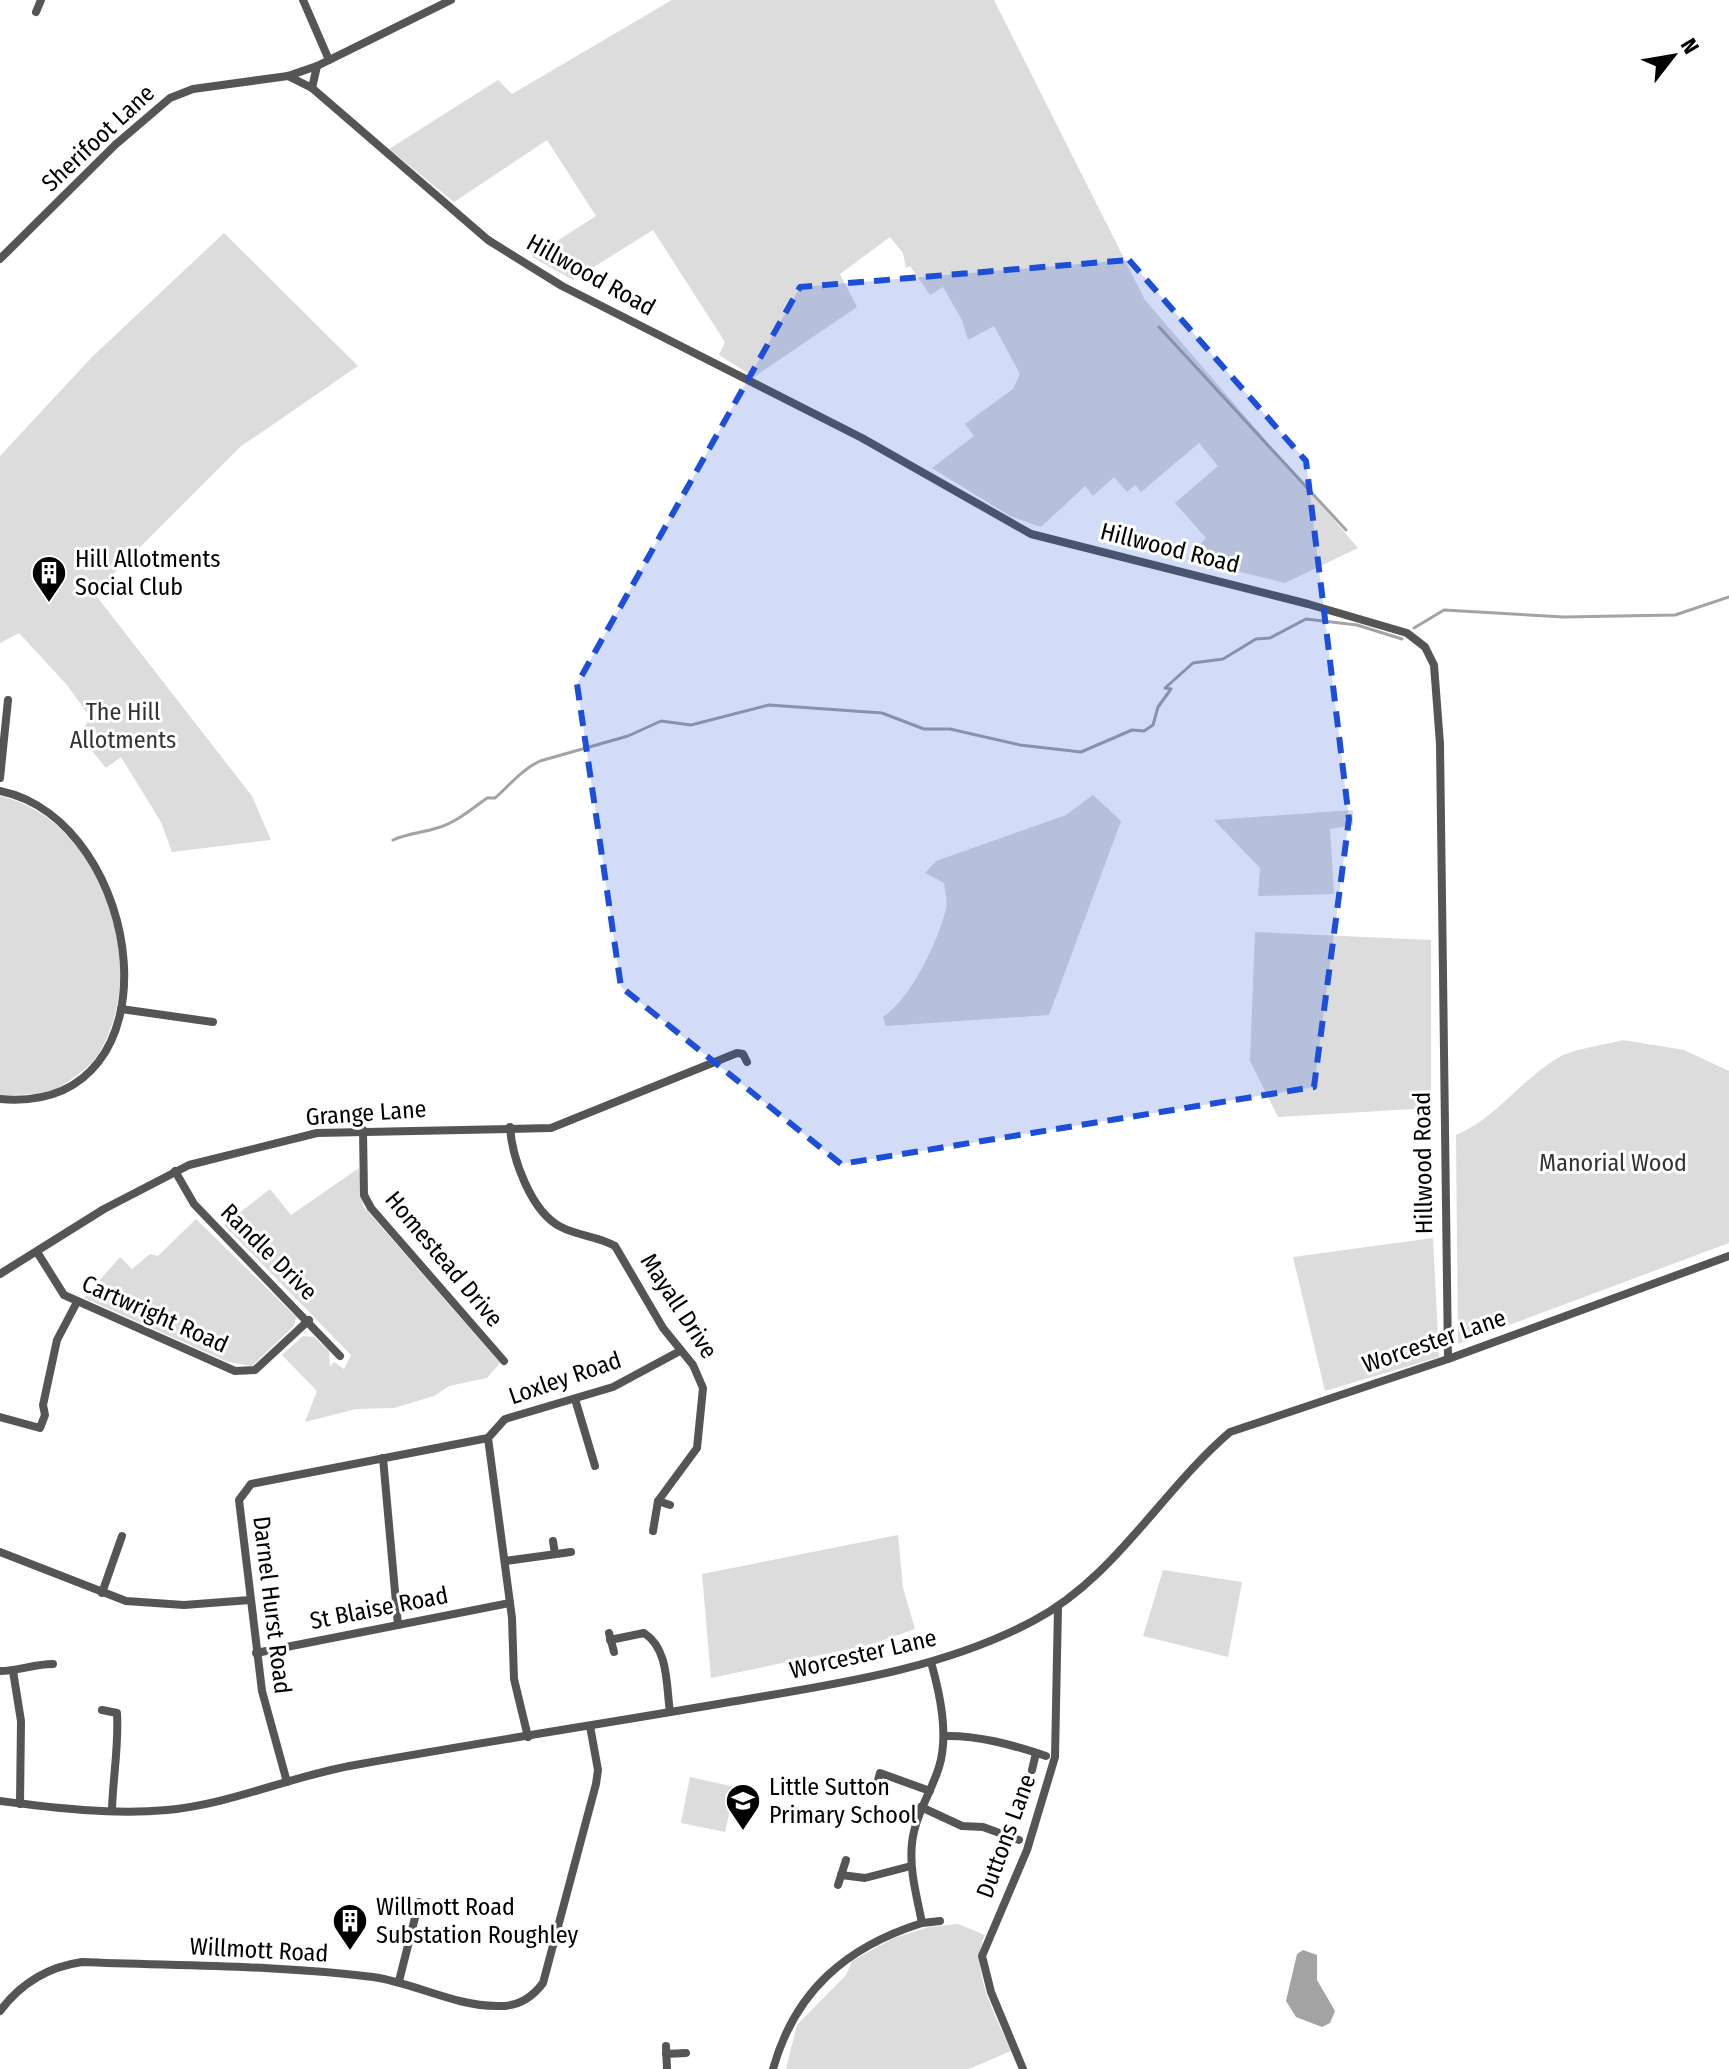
<svg xmlns="http://www.w3.org/2000/svg" width="1729" height="2069" viewBox="0 0 1729 2069" font-family="'Fira Sans Condensed',sans-serif">
  <rect width="100%" height="100%" fill="#fff"/>
  <!-- green -->
  <g fill="#dcdcdc">
    <path d="M672,0H994L1145,300L1358,548L1285,583L1187,559L1206,538L1175,503L1218,466L1199,443L1141,492L1135,485L1127,492L1114,477L1093,496L1085,486L1041,527L1010,516L932,468L974,436L965,424L1013,389L1020,374L994,326L968,340L962,320L943,287L930,295L910,266L906,268L903,253L890,237L840,274L857,307L754,377L719,355L725,342L653,230L573,280L532,257L596,216L547,140L454,202L389,149L498,80L512,94Z"/>
    <path d="M224,233L358,366L240,447L94,593L252,796L271,840L172,852L161,822L121,757L106,768L80,736L90,717L67,685L19,633L0,643V456L92,357Z"/>
    <path d="M1093,795L1121,821L1049,1015L886,1026L883,1017C911,999 938,941 946,909C948,901 945,891 944,883L925,873L936,861L1066,815Z"/>
    <path d="M0,796C103,820 153,970 97,1056C90,1067 71,1080 60,1087C46,1096 17,1094 0,1096Z"/>
    <path d="M1353,810V825L1330,829L1334,894L1258,896L1260,868L1214,820Z"/>
    <path d="M1255,932L1431,940V1108L1278,1117L1250,1061Z"/>
    <path d="M1623,1040L1684,1050L1729,1071V1243L1458,1344L1456,1135C1495,1119 1519,1082 1556,1059C1573,1048 1602,1046 1623,1040Z"/>
    <path d="M359,1168L363,1206L500,1363L487,1378L449,1386L434,1396L394,1408L356,1409L305,1422L317,1391L282,1355L303,1336L314,1337L329,1351L330,1367L334,1362L344,1369L351,1355L224,1225L270,1189L291,1215Z"/>
    <path d="M196,1219L296,1317L294,1326L252,1366L228,1362L84,1298L120,1257L132,1269L150,1254L158,1256Z"/>
    <path d="M1433,1238L1439,1357L1325,1391L1293,1257Z"/>
    <path d="M898,1535L903,1588L915,1629L869,1645L711,1678L702,1574Z"/>
    <path d="M1163,1570L1242,1582L1228,1657L1143,1636Z"/>
    <path d="M690,1777L735,1787L725,1832L681,1823Z"/>
    <path d="M958,1924L985,1935C968,1969 997,2018 1011,2051L969,2069H786L797,2025L846,1975L852,1961L894,1938L929,1927Z"/>
  </g>
  <!-- water -->
  <path fill="#a3a3a3" d="M1303,1950L1317,1955V1980L1335,2011L1330,2023L1322,2027L1296,2017L1286,2001L1297,1954Z"/>
  <g fill="none" stroke-linecap="round" stroke-linejoin="round">
    <!-- stream -->
    <g stroke="#a3a3a3" stroke-width="3">
      <path d="M1159,327L1346,530"/>
      <path d="M1414,628L1444,610L1564,617L1675,615L1729,597"/>
      <path d="M393,840C408,833 422,833 437,828C455,823 472,809 487,798H495C510,785 521,770 540,761L628,736L661,721L691,725L769,705L882,713L924,729H950L1020,745L1081,752L1132,730L1144,731L1153,725L1158,707L1171,689L1165,688L1193,663L1223,659L1256,639L1270,638L1306,619L1357,625L1402,639"/>
    </g>
    <!-- minor -->
    <g stroke="#555" stroke-width="8">
      <path d="M303,0L329,60"/>
      <path d="M36,12L41,0"/>
      <path d="M288,76L312,88L488,240L562,286L862,438L1031,534L1308,604L1407,633L1425,647L1434,665L1440,744L1448,1359"/>
      <path d="M312,88L317,66"/>
      <path d="M0,259L115,145L170,98L193,89L288,76L317,66L451,0"/>
      <path d="M0,778L8,700"/>
      <path d="M0,791C145,821 185,1115 0,1099"/>
      <path d="M121,1009L213,1022"/>
      <path d="M510,1127C512,1158 531,1212 561,1227C578,1236 598,1236 615,1246L663,1328L693,1365L703,1388L697,1448L658,1501L653,1531"/>
      <path d="M363,1130L364,1195L371,1208L504,1361"/>
      <path d="M175,1171L194,1204L340,1356"/>
      <path d="M37,1252L64,1295L235,1371L255,1370L309,1320"/>
      <path d="M0,1274L104,1209L189,1165L317,1133L551,1128L737,1053L743,1054L747,1062"/>
      <path d="M575,1399L595,1466"/>
      <path d="M0,1417L40,1428L45,1415L43,1405L57,1340L77,1302"/>
      <path d="M383,1458L398,1625"/>
      <path d="M658,1501L670,1505"/>
      <path d="M553,1541L555,1554"/>
      <path d="M0,1552L126,1601L184,1605L250,1600"/>
      <path d="M505,1561L571,1552"/>
      <path d="M102,1593L122,1536"/>
      <path d="M609,1633L614,1652"/>
      <path d="M610,1640L644,1633C669,1649 666,1685 670,1712"/>
      <path d="M256,1653L510,1603"/>
      <path d="M0,1671C18,1671 34,1664 53,1664"/>
      <path d="M13,1671L21,1721L20,1804"/>
      <path d="M102,1710L117,1713C119,1745 113,1777 112,1809"/>
      <path d="M944,1736C978,1735 1013,1745 1046,1756"/>
      <path d="M528,1737L514,1679L512,1618L488,1438L505,1419L613,1387L680,1351"/>
      <path d="M1032,1770L1036,1753"/>
      <path d="M287,1782L262,1691L239,1500L251,1484L488,1438"/>
      <path d="M875,1791L880,1773L930,1791"/>
      <path d="M0,1801C54,1808 113,1815 167,1810C232,1804 291,1776 355,1765C478,1743 601,1724 724,1703C828,1685 939,1671 1033,1621C1115,1578 1161,1491 1230,1432L1448,1359L1729,1256"/>
      <path d="M921,1807L962,1826L983,1827L1019,1840"/>
      <path d="M841,1875L865,1878L911,1866"/>
      <path d="M838,1885L846,1860"/>
      <path d="M922,1923L940,1921"/>
      <path d="M399,1981L419,1902"/>
      <path d="M0,2011C21,1983 47,1967 82,1962C178,1966 277,1965 373,1977C415,1983 454,2006 497,2006C517,2007 531,1999 543,1983L596,1784L598,1770L590,1726"/>
      <path d="M666,2046L667,2069"/>
      <path d="M666,2054L686,2053"/>
      <path d="M773,2069C795,1991 846,1947 922,1923C917,1897 909,1870 912,1843C915,1815 931,1793 939,1767C949,1735 940,1694 931,1662"/>
      <path d="M1023,2069L991,1992L982,1956L1027,1850L1055,1757L1058,1607"/>
    </g>
  </g>
  <!-- marked area -->
  <path fill="#1d4ed8" fill-opacity="0.2" stroke="#1d4ed8" stroke-width="6" stroke-dasharray="16 10" stroke-linejoin="round" d="M1129,260L1306,461L1349,819L1314,1087L841,1164L621,987L577,684L800,287Z"/>
  <!-- icons -->
  <defs>
    <symbol id="building-pin" viewBox="-11 -11 22 30"><path d="M0 17L-7.5 6A9.5 9.5 0 1 1 7.5 6Z" fill="#000" stroke="#fff"/><path d="M-4-6H4V6H1V3H-1V6H-4ZM-2.5-4.3h1.7v1.8h-1.7ZM.8-4.3h1.7v1.8H.8ZM-2.5-1h1.7V.8h-1.7ZM.8-1h1.7V.8H.8Z" fill="#fff"/></symbol>
    <symbol id="school-pin" viewBox="-11 -11 22 30"><path d="M0 17L-7.5 6A9.5 9.5 0 1 1 7.5 6Z" fill="#000" stroke="#fff"/><path d="M0-5L7-2L0 1L-7-2ZM-4 1L0 2.5L4 1V4Q0 6-4 4Z" fill="#fff"/></symbol>
  </defs>
  <g fill-rule="evenodd">
    <use href="#building-pin" x="29" y="553" width="40" height="54"/>
    <use href="#school-pin" x="723" y="1781" width="40" height="54"/>
    <use href="#building-pin" x="330" y="1901" width="40" height="54"/>
  </g>
  <g text-anchor="middle" dominant-baseline="central" stroke-width="6" stroke-linejoin="round" paint-order="stroke">
    <!-- street labels -->
    <g font-size="24" fill="#000" stroke="#fff">
      <text transform="translate(98 138) rotate(-43)">Sherifoot Lane</text>
      <text transform="translate(591 275) rotate(29)">Hillwood Road</text>
      <text transform="translate(1170 548) rotate(14)">Hillwood Road</text>
      <text transform="translate(366 1113) rotate(-4)">Grange Lane</text>
      <text transform="translate(1423 1163) rotate(-91)">Hillwood Road</text>
      <text transform="translate(269 1252) rotate(45)">Randle Drive</text>
      <text transform="translate(444 1259) rotate(50)">Homestead Drive</text>
      <text transform="translate(679 1306) rotate(57)">Mayall Drive</text>
      <text transform="translate(155 1314) rotate(24)">Cartwright Road</text>
      <text transform="translate(1434 1341) rotate(-19)">Worcester Lane</text>
      <text transform="translate(565 1378) rotate(-19)">Loxley Road</text>
      <text transform="translate(272 1605) rotate(83)">Darnel Hurst Road</text>
      <text transform="translate(379 1608) rotate(-11)">St Blaise Road</text>
      <text transform="translate(863 1654) rotate(-13)">Worcester Lane</text>
      <text transform="translate(1006 1836) rotate(-70)">Duttons Lane</text>
      <text transform="translate(259 1950) rotate(3)">Willmott Road</text>
    </g>
    <!-- poi labels -->
    <g font-size="24" fill="#000" stroke="#fff" text-anchor="start">
      <text x="75" y="559">Hill Allotments<tspan x="75" dy="28">Social Club</tspan></text>
      <text x="769" y="1787">Little Sutton<tspan x="769" dy="28">Primary School</tspan></text>
      <text x="376" y="1907">Willmott Road<tspan x="376" dy="28">Substation Roughley</tspan></text>
    </g>
    <!-- park labels -->
    <g font-size="24" fill="#333" stroke="#fff">
      <text x="123" y="712">The Hill<tspan x="123" dy="28">Allotments</tspan></text>
      <text x="1613" y="1163">Manorial Wood</text>
    </g>
  </g>
  <!-- north arrow -->
  <g transform="translate(1673 56) rotate(59)" stroke="#ffffff" stroke-width="6" paint-order="stroke">
  <path d="M0-6L14 30L0 20L-14 30Z" fill="#000000"/>
  <text y="-12" font-size="22" font-weight="bold" text-anchor="middle" fill="#000000">N</text>
  </g>
</svg>
